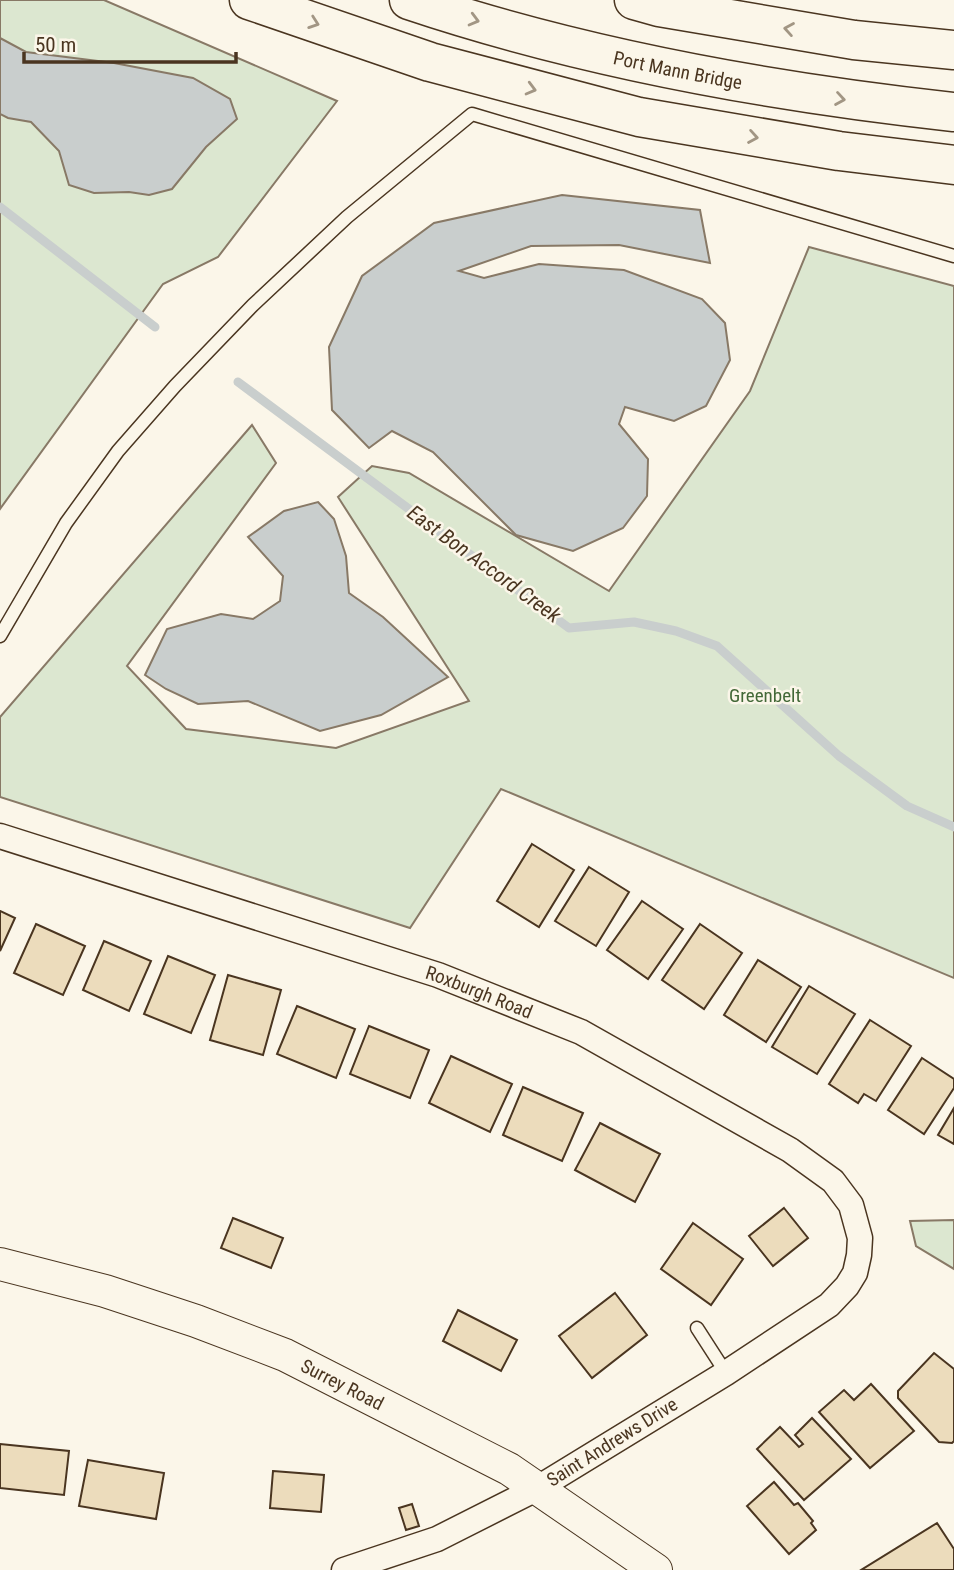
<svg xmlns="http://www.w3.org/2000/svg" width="954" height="1570" viewBox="0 0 954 1570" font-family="'Roboto Condensed',sans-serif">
  <rect width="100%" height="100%" fill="#fbf6e9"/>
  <!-- green -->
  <g fill="#dce7d0" stroke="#887966" stroke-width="2">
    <path d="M0,0H104L337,101L218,257L163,284L0,509Z"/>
    <path d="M809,247L954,286V978L501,789L410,928L0,797V717L252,425L276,463L127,666L186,729L336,748L469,701L338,497L372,466L409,473L609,591L750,391Z"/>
    <path d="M954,1220V1269L916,1246L910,1221Z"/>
  </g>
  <!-- water -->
  <g fill="#c9cecd" stroke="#887966" stroke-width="2">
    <path d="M0,38L26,52L114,63L193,78L230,99L237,119L206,147L172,189L149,195L129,192L94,193L69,185L59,151L31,122L8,118L0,114Z"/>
    <path d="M562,195L700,210L710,263L619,245L531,246L459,271L484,278L539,264L624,270L702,299L725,323L730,360L706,406L674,421L625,407L619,424L648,459L647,496L623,528L573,551L516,535L433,452L392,431L369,448L332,410L329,347L362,276L434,223Z"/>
    <path d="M318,502L334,519L346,556L349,593L383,617L448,677L381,715L320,731L248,701L198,704L166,689L145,675L167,629L221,614L253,619L280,601L283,576L248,537L284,511Z"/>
  </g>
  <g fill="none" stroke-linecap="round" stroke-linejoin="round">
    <!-- stream -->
    <g stroke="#c9cecd" stroke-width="9">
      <path d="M0,207L155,327"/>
      <path d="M238,382L569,628L634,622L676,631L717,646L839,756L907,806L954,827"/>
    </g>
  </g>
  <!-- building -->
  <g fill="#ecdcbc" stroke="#4a3520" stroke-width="2">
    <path d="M532,844L574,870L539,927L497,901Z"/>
    <path d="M589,867L629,892L596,946L555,921Z"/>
    <path d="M642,901L683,929L648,979L607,950Z"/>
    <path d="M0,911L15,918L0,951Z"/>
    <path d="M36,924L85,946L63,995L14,973Z"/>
    <path d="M700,924L742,953L704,1009L662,980Z"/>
    <path d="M104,941L151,961L129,1011L83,990Z"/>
    <path d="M168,956L215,975L191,1033L144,1014Z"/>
    <path d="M758,960L801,987L766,1042L724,1015Z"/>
    <path d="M228,975L281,990L263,1055L210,1040Z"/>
    <path d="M809,986L855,1014L817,1074L772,1047Z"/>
    <path d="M297,1006L355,1029L336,1078L277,1054Z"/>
    <path d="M870,1020L911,1046L876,1101L864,1094L858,1103L829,1084Z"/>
    <path d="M369,1026L429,1050L410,1098L350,1074Z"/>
    <path d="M451,1056L512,1084L490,1132L429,1103Z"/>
    <path d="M922,1058L954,1079V1088L924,1134L888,1110Z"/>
    <path d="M523,1087L583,1113L562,1161L503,1135Z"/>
    <path d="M954,1108V1144L938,1135Z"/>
    <path d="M600,1123L660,1154L635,1202L575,1170Z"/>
    <path d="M784,1208L808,1238L773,1266L749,1236Z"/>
    <path d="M233,1218L283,1238L271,1268L221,1248Z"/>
    <path d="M693,1223L743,1259L711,1305L661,1269Z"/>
    <path d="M615,1293L647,1335L592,1378L559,1336Z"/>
    <path d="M458,1310L517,1340L501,1371L443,1341Z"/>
    <path d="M934,1353L954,1369V1441L952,1443L939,1442L898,1398V1391Z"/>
    <path d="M871,1384L914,1431L870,1468L819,1412L844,1390L854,1400Z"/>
    <path d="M812,1418L851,1459L804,1500L757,1449L780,1427L799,1447L803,1444L795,1435Z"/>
    <path d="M0,1444L69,1451L64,1495L0,1488Z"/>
    <path d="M88,1460L164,1473L156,1519L79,1506Z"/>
    <path d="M273,1471L324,1475L321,1512L270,1508Z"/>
    <path d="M774,1482L794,1505L798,1503L813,1521L811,1523L816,1530L789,1554L747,1506Z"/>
    <path d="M412,1504L419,1526L406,1530L399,1508Z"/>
    <path d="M937,1523L954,1549V1570H861Z"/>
  </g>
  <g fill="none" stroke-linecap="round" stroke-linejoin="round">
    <defs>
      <g id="service">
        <path d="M0,636L66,523L118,451L175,386L253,305L347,217L472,114L954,256"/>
        <path d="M697,1328L726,1373"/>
      </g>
      <g id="minor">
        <path id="s1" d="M0,836L438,975L581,1032L790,1150L833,1181L851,1205L860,1238L859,1255L855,1273L847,1286L829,1305L726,1373L538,1488L437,1539L344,1570"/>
      </g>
      <g id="tertiary">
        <path id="s2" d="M0,1264L105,1291L196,1321L285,1355L509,1469L656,1570"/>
      </g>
      <g id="motorway">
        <path d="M249,0L430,62L639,117L839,151L954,165"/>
        <path id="s3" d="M409,0C585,59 770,92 954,112"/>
        <path d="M634,0L659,7L854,40L954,50"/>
      </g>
    </defs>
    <!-- service casing -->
    <use href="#service" stroke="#4a3520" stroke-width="15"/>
    <!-- minor casing -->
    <use href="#minor" stroke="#4a3520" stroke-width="27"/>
    <!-- tertiary casing -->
    <use href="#tertiary" stroke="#4a3520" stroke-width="34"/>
    <!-- motorway casing -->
    <use href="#motorway" stroke="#4a3520" stroke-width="41"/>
    <!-- service -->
    <use href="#service" stroke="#fbf6e9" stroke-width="12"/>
    <!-- minor -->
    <use href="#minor" stroke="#fbf6e9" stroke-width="24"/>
    <!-- tertiary -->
    <use href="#tertiary" stroke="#fbf6e9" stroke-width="32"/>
    <!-- motorway -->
    <use href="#motorway" stroke="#fbf6e9" stroke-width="38"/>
  </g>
  <!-- one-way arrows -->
  <defs><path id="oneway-chevron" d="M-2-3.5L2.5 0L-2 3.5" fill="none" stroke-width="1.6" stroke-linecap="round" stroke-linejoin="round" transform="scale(1.75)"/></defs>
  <g stroke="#a29684">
    <use href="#oneway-chevron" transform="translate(474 20) rotate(15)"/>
    <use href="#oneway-chevron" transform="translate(314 23) rotate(19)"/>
    <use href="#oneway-chevron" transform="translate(789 29) rotate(-170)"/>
    <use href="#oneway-chevron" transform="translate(531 89) rotate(15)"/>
    <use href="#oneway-chevron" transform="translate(840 99) rotate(9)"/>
    <use href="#oneway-chevron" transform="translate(753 137) rotate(10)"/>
  </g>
  <g text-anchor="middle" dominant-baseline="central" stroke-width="5" stroke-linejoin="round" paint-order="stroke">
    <!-- street labels -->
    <g font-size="19" fill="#4a3520" stroke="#fbf6e9">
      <text stroke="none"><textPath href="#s3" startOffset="278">Port Mann Bridge</textPath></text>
      <text stroke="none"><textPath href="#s1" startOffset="504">Roxburgh Road</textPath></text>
      <text stroke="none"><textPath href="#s2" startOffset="364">Surrey Road</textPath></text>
      <text transform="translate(612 1442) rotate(-32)">Saint Andrews Drive</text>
    </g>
    <!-- park labels -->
    <g font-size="19" fill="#436837" stroke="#fbf6e9">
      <text x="765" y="695">Greenbelt</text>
    </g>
    <!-- water labels -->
    <g font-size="21" font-style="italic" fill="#4a3520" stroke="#fbf6e9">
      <text transform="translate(484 564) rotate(36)">East Bon Accord Creek</text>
    </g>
  </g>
  <!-- scale -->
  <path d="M24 52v10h212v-10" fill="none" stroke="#4a3520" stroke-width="3.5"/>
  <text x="35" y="52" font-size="21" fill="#4a3520" stroke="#fbf6e9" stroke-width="5" paint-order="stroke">50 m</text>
</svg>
